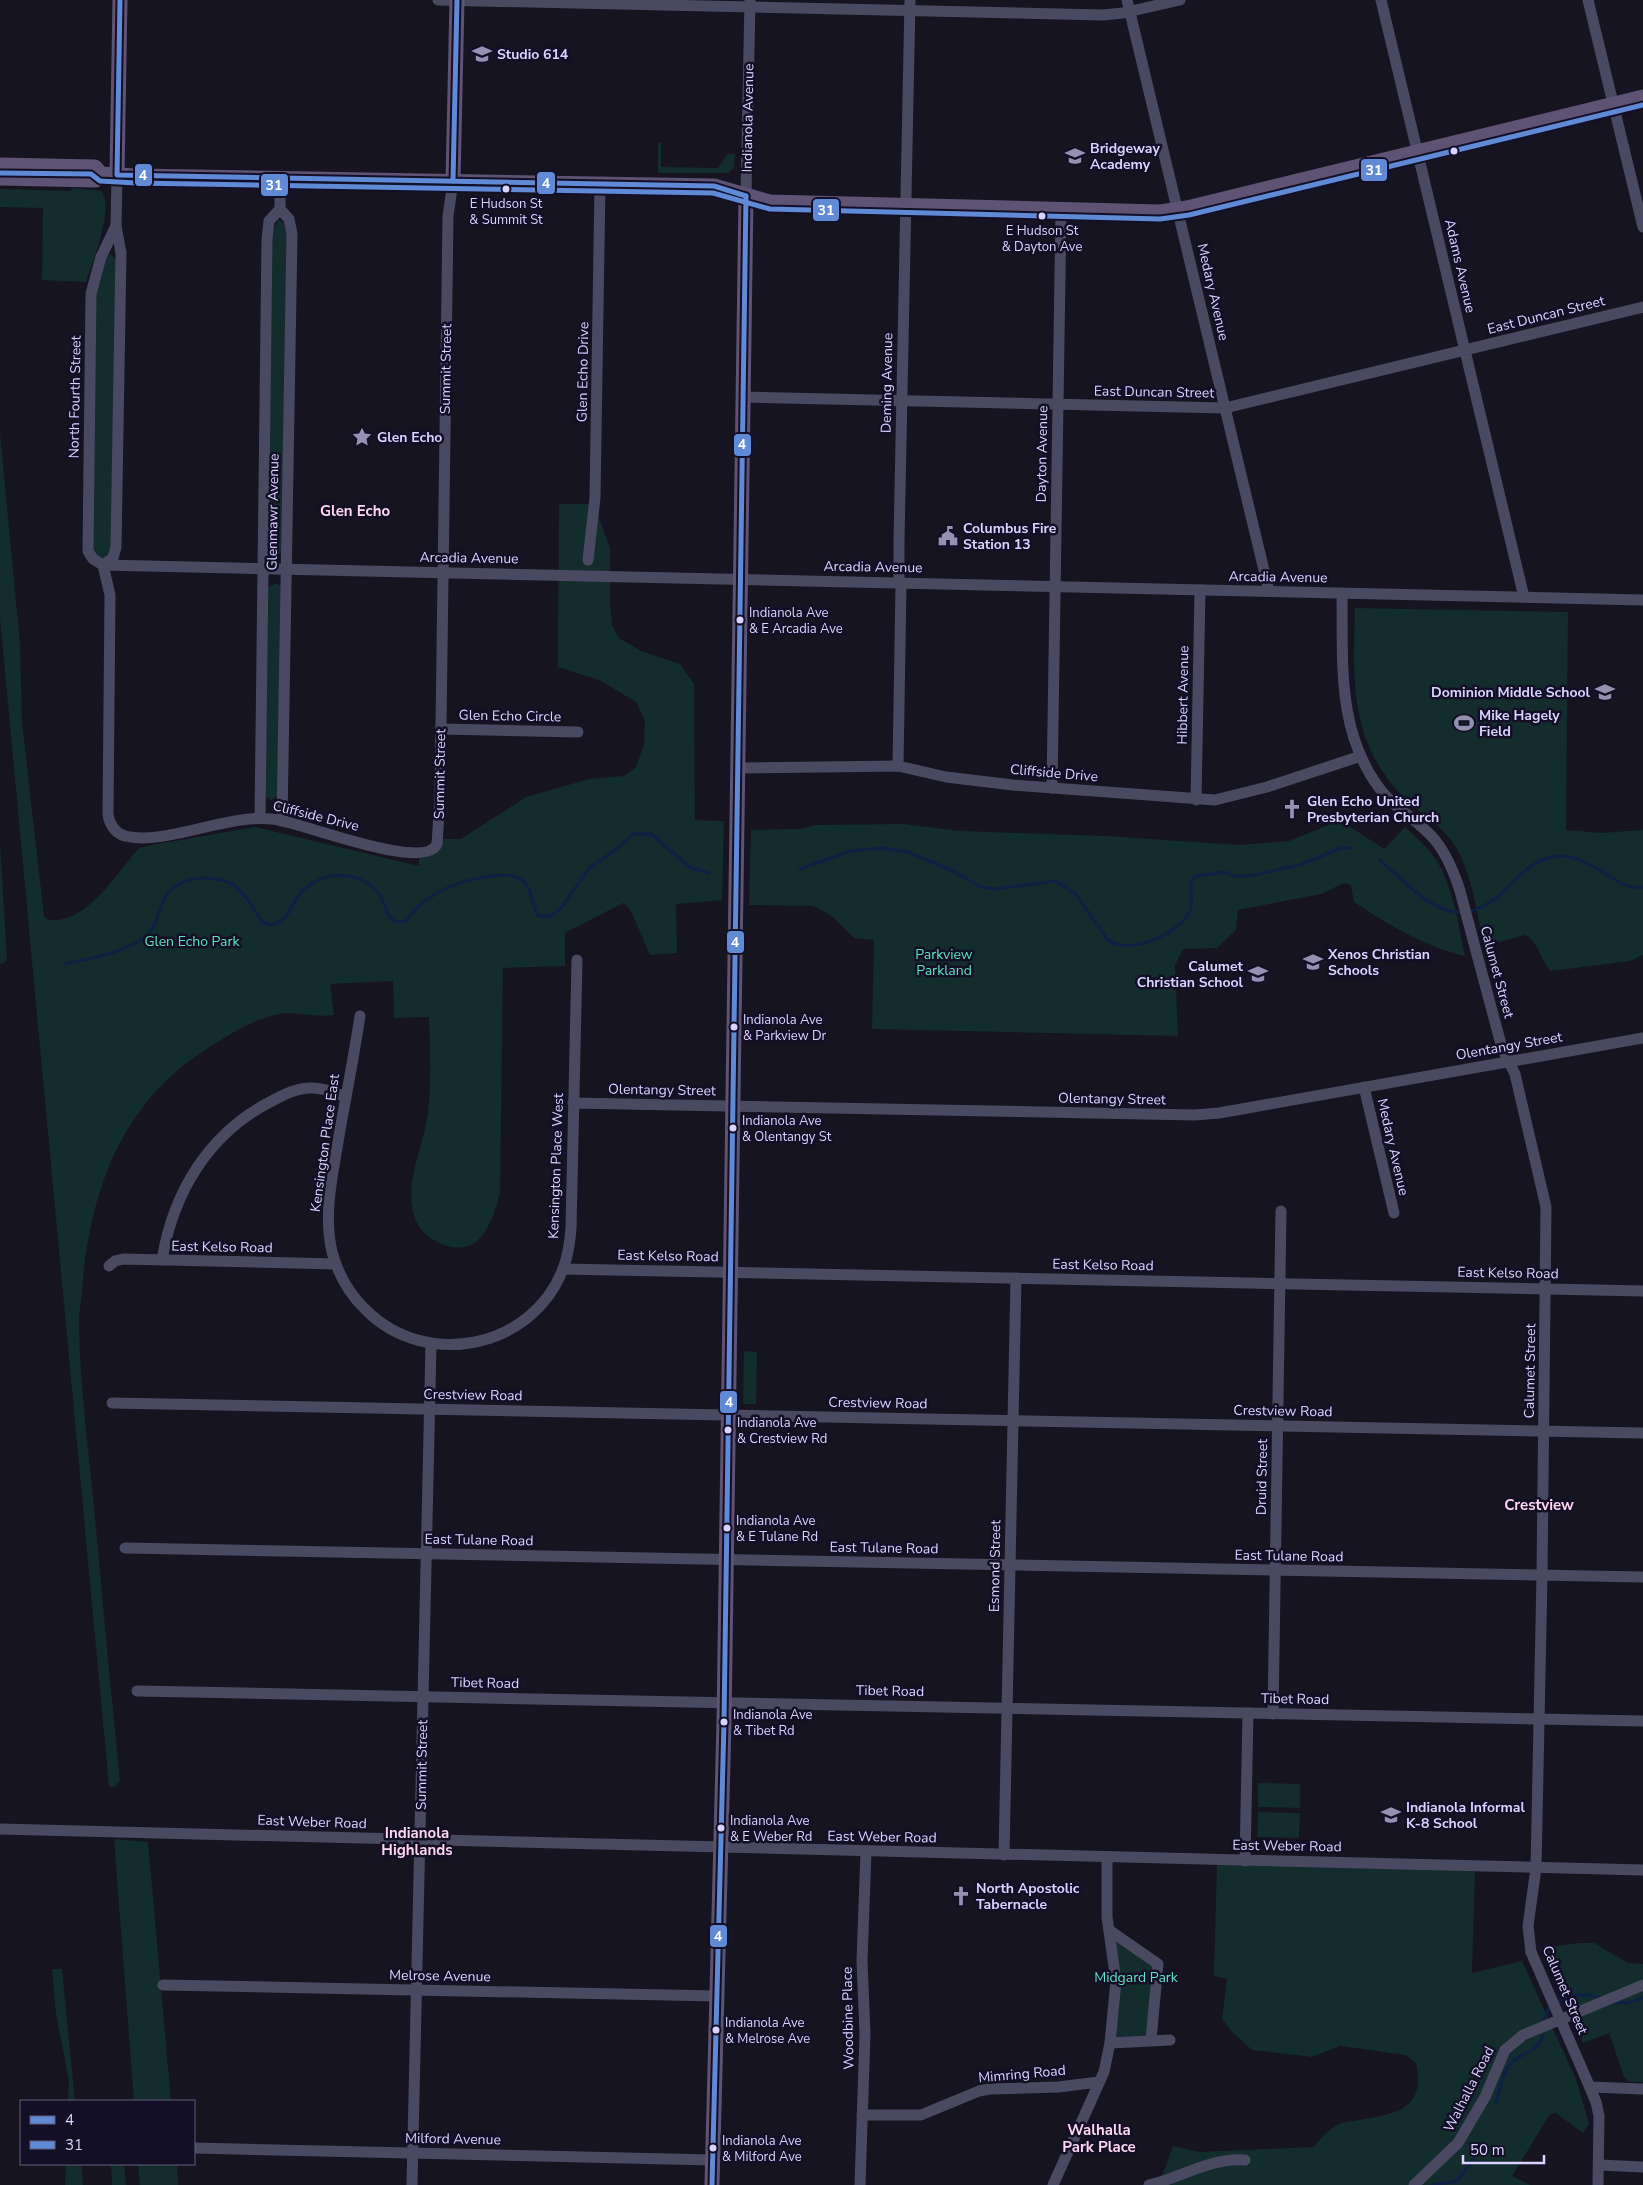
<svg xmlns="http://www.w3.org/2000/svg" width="1643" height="2185" viewBox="0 0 1643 2185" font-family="'Nunito Sans',sans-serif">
  <rect width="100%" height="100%" fill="#161421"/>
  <!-- green -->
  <g fill="#132c2d">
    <path d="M658,143H661V167L718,168L728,154H735L734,168L728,173H658Z"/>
    <path d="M73,188L101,191C115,207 92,263 86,282L42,280L43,208L0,207V189L70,191Z"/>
    <path d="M279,220L284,223L287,231L282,553L274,555L268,551L272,231Z"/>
    <path d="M111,254L116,260L112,552L104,560L92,552L96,296L107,256Z"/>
    <path d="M0,433L20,644L22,722L44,916L49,920C87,924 116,874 138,849L146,846L255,827L419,866V854L438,839H461L526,797L589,779L624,776L636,767L644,744L645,721L636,702L599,680L558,667L559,504H594L610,548V604L612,625L619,638L641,651L680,664L694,684L695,820L724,821L722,900L676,904L677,953L650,955L630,909L623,903L565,933V966L503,968L500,1192C497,1207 489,1232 476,1242C455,1257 421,1239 414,1216C404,1180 424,1147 428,1112C432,1081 430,1048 429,1017L394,1018L393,981L330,984L334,1015C316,1018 295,1011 280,1014C254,1018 223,1038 202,1052C122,1105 92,1188 83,1279C82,1294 79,1310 79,1325C80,1388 89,1453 95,1517C103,1605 111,1693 120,1781L115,1787L109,1786L0,618Z"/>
    <path d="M276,583L281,586L278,796L271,800L265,796L268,587Z"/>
    <path d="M1355,608L1568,612L1566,830L1601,833L1643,830V955L1630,961L1551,971C1541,962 1538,940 1525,935L1485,946C1477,916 1473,879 1458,851C1445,826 1421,815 1402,796C1349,740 1353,679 1355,608Z"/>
    <path d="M1343,822L1384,849L1405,827C1412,834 1421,841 1427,848C1453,876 1457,921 1465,956C1425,947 1389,925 1354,902L1351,885L1344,883L1321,894L1238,910L1236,930L1217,948L1183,949L1175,965L1178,1036L872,1029L874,940L854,938L832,916L813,906L749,905L751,830L800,829L816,825L903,824L960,831L1106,836L1240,845L1289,841L1331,824Z"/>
    <path d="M0,843L7,960L2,964L0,963Z"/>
    <path d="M744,1351L757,1352L756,1404H743Z"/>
    <path d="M1258,1783L1300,1784V1808L1258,1807Z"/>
    <path d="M1258,1812L1300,1813L1299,1838L1257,1837Z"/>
    <path d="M114,1839L148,1842L171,2101H134Z"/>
    <path d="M1217,1860L1475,1866L1472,1973L1522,1961L1576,2079L1589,2124L1583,2133L1556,2113L1550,2114L1512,2176L1530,2185H1166L1160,2182L1173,2146L1199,2152L1314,2147C1321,2138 1329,2128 1339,2124C1345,2121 1353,2121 1359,2120C1396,2114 1426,2109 1416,2063L1406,2055L1340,2046L1312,2057L1252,2050L1231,2031L1222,2019L1227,1979L1214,1976Z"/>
    <path d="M1109,1930L1158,1964L1151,2040L1110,2043L1113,2020Z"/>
    <path d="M1580,1943H1594L1628,1963L1643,1964V2082H1630L1624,2077L1609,2033L1583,2043L1541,1948Z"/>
    <path d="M52,1969H62L75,2101H68L69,2081L56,2014Z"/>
    <path d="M66,2164H81L83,2185H65Z"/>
    <path d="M111,2164H124L126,2185H112Z"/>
    <path d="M138,2164H177L178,2185H140Z"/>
  </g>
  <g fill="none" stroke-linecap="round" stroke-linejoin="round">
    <!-- stream -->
    <g stroke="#0d2144" stroke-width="3">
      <path d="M1380,860C1425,900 1458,942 1512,883C1525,869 1540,857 1560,856C1590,855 1621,893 1643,887"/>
      <path d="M800,869L851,851L882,848L908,852L951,870L981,887L995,889L1056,881L1076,894L1107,939C1128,957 1177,934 1189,913C1194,903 1190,893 1191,882L1196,876L1224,872L1236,876H1249L1300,865L1341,848H1353"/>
      <path d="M65,964C90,958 120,954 142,939C158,929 157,912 165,897C178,875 219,872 237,888C248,897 254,910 262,922L271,925C289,922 291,904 301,892C305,888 311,884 316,881C335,871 367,875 379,894C386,903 385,917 397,922L406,921C410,916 414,910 419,906C441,887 465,879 493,876C503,875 515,874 523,881C534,891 531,905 538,916H551L562,907L589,868L613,852L633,834H651L691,868L709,873"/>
      <path d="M1612,2002L1627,2003L1643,1998"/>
      <path d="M1544,2022L1549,2007C1565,1995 1581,1991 1600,1998"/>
      <path d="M1496,2104C1499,2092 1502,2076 1509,2066C1520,2050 1536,2057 1543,2035"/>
      <path d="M1432,2185L1457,2181L1474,2158"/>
    </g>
    <!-- minor -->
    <g stroke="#4a4962" stroke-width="11">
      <path d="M438,0L1103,15L1123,13L1180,0"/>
      <path d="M1127,0L1269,591"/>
      <path d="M1381,0L1524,597"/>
      <path d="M1588,0L1643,227"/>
      <path d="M280,178V209L289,219L292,234L282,820"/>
      <path d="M746,196L750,0"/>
      <path d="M116,226L101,257L91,294L88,551L93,559L103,565L110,595L108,814C109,824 115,833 125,836C164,846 226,814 272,819C299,821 425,873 437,844L440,798L448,216L453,181"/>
      <path d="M743,397L1225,408L1643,307"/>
      <path d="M588,560L595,498L600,184"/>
      <path d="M103,565L1643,600"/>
      <path d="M103,565L113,558L116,547L121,253L116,226L117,175"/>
      <path d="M1342,593C1343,663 1336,736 1384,794C1399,811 1420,822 1435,840C1447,855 1454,872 1460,891L1502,1048L1515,1074L1546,1207L1542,1576L1536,1868L1528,1926L1531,1952"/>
      <path d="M441,729L578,732"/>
      <path d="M898,766L901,585L899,578V540L910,0"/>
      <path d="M738,768L898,766L946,777L1013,785L1215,800L1267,787L1361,756"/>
      <path d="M1052,788L1061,211"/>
      <path d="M1196,800L1200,590"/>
      <path d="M260,818L267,239L269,221L280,209"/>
      <path d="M360,1016C354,1056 346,1096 339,1136C333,1174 323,1213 332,1252C338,1274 350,1295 366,1310C426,1370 532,1349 563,1269C568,1256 570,1242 571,1228L577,960"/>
      <path d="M1364,1087L1394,1213"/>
      <path d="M573,1103L1195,1115L1219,1113L1643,1038"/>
      <path d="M162,1260C173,1193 208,1134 270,1102C283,1095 298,1087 313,1088C325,1088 335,1093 346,1097"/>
      <path d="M109,1266L115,1261L123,1259L336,1264"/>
      <path d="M563,1269L1643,1291"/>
      <path d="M112,1403L1643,1433"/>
      <path d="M125,1548L1643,1577"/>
      <path d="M137,1691L1643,1721"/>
      <path d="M1273,1714L1281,1211"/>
      <path d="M0,1829L1643,1870"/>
      <path d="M1004,1855L1016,1278"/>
      <path d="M1245,1861L1248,1713"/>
      <path d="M1109,1930L1158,1964L1151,2040"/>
      <path d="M163,1985L717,1996"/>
      <path d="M1110,2043L1170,2040"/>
      <path d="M1585,2076L1596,2102L1599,2116L1598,2185"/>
      <path d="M1590,2087L1643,2089"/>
      <path d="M862,2115H921L979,2091L990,2089L1058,2087L1099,2082"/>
      <path d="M194,2148L712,2160"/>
      <path d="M1599,2165L1643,2167"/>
      <path d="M412,2185L431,1345"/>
      <path d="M860,2185L865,2034L862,1961L866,1851"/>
      <path d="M1053,2185L1104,2072L1110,2043L1116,1981L1107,1917V1857"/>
      <path d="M1149,2185C1180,2178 1212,2157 1245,2160"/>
      <path d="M1414,2185L1458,2143L1485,2097L1505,2050L1523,2035L1643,1985"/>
    </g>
    <!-- major -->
    <g stroke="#5e5373" stroke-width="15">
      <path d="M0,165L95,167L101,174L136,176L714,186L770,202L1160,212L1187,208L1643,97"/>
      <path d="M117,175L120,0"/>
      <path d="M0,178L96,180L101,174"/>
      <path d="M453,181L457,0"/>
      <path d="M712,2185L724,1722L746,196"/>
    </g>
    <!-- minor-bridge -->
    <path stroke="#4a4962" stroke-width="11" d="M1531,1952L1585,2076"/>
    <defs>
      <g id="bus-1">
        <path d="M120,0L117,175L714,186L746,196"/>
        <path d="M453,181L457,0"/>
        <path d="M712,2185L724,1722L746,196"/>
      </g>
      <path id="bus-2" d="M0,173L91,174L100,181L136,183L713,193L770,209L1160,219L1189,215L1643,105"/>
    </defs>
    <!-- bus-1 casing -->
    <use href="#bus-1" stroke="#130f26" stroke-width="9"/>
    <!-- bus-2 casing -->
    <use href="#bus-2" stroke="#130f26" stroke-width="9"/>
    <!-- bus-1 -->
    <use href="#bus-1" stroke="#6089d6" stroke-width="5"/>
    <!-- bus-2 -->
    <use href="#bus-2" stroke="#6089d6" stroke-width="5"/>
  </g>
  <!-- icons -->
  <defs>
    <symbol id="school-bare" viewBox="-9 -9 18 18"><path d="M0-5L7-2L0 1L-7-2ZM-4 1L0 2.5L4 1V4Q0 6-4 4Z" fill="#9591b1" stroke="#130f26" stroke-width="2.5" paint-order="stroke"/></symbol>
    <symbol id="sight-bare" viewBox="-9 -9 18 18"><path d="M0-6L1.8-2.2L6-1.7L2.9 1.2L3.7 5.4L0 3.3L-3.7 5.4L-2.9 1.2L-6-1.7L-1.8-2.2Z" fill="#9591b1" stroke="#130f26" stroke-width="2.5" paint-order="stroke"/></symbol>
    <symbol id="civic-bare" viewBox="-9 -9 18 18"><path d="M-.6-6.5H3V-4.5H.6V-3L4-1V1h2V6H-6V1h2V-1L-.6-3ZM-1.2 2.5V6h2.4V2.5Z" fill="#9591b1" stroke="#130f26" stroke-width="2.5" paint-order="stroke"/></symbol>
    <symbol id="stadium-bare" viewBox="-9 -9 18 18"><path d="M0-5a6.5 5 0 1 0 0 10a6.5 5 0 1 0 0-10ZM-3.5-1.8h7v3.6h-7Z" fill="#9591b1" stroke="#130f26" stroke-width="2.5" paint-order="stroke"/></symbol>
    <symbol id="church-bare" viewBox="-9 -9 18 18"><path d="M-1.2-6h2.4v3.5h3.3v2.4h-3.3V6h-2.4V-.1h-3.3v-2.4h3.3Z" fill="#9591b1" stroke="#130f26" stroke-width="2.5" paint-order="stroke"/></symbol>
  </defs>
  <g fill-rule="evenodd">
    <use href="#school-bare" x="468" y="40" width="28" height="28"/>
    <use href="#school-bare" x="1061" y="142" width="28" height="28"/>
    <use href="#sight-bare" x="348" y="423" width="28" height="28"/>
    <use href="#civic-bare" x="934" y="522" width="28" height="28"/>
    <use href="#school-bare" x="1591" y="678" width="28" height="28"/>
    <use href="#stadium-bare" x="1450" y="709" width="28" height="28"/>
    <use href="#church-bare" x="1278" y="795" width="28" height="28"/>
    <use href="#school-bare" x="1299" y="948" width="28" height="28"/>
    <use href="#school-bare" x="1244" y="960" width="28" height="28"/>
    <use href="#school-bare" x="1377" y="1801" width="28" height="28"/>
    <use href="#church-bare" x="947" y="1882" width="28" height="28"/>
  </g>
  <!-- markers -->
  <g fill="#d9d4ff" stroke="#130f26" stroke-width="2">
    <circle cx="1454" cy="151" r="4.5"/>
    <circle cx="506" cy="189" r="4.5"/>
    <circle cx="1042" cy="216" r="4.5"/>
    <circle cx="740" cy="620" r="4.5"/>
    <circle cx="734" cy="1027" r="4.5"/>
    <circle cx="733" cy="1128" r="4.5"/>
    <circle cx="728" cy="1430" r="4.5"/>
    <circle cx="727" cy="1528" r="4.5"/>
    <circle cx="724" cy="1722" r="4.5"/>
    <circle cx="721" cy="1828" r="4.5"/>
    <circle cx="716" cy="2030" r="4.5"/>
    <circle cx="713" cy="2148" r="4.5"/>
  </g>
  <g text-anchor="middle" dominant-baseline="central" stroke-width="5" stroke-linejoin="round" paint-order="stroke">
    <!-- bus labels -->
    <g font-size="13" fill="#d9d4ff" stroke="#130f26" text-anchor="start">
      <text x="506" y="204" text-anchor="middle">E Hudson St<tspan x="506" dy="16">&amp; Summit St</tspan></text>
      <text x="1042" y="231" text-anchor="middle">E Hudson St<tspan x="1042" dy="16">&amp; Dayton Ave</tspan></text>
      <text x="749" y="613">Indianola Ave<tspan x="749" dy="16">&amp; E Arcadia Ave</tspan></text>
      <text x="743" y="1020">Indianola Ave<tspan x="743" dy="16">&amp; Parkview Dr</tspan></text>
      <text x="742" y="1121">Indianola Ave<tspan x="742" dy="16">&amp; Olentangy St</tspan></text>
      <text x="737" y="1423">Indianola Ave<tspan x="737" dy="16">&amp; Crestview Rd</tspan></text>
      <text x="736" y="1521">Indianola Ave<tspan x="736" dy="16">&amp; E Tulane Rd</tspan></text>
      <text x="733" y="1715">Indianola Ave<tspan x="733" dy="16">&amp; Tibet Rd</tspan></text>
      <text x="730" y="1821">Indianola Ave<tspan x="730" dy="16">&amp; E Weber Rd</tspan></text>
      <text x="725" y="2023">Indianola Ave<tspan x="725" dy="16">&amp; Melrose Ave</tspan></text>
      <text x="722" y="2141">Indianola Ave<tspan x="722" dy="16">&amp; Milford Ave</tspan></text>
    </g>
    <!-- poi labels -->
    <g font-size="14" font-weight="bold" fill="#d9d4ff" stroke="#130f26" text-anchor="start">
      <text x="497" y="54">Studio 614</text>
      <text x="1090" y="148">Bridgeway<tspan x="1090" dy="16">Academy</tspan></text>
      <text x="377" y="437">Glen Echo</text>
      <text x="963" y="528">Columbus Fire<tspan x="963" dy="16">Station 13</tspan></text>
      <text x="1590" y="692" text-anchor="end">Dominion Middle School</text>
      <text x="1479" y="715">Mike Hagely<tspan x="1479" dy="16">Field</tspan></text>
      <text x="1307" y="801">Glen Echo United<tspan x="1307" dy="16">Presbyterian Church</tspan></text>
      <text x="1328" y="954">Xenos Christian<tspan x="1328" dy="16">Schools</tspan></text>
      <text x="1243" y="966" text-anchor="end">Calumet<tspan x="1243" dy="16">Christian School</tspan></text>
      <text x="1406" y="1807">Indianola Informal<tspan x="1406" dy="16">K-8 School</tspan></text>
      <text x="976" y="1888">North Apostolic<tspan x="976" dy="16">Tabernacle</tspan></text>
    </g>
    <!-- street labels -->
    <g font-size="14" fill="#d9d4ff" stroke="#130f26">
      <text transform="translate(748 118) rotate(-89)">Indianola Avenue</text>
      <text transform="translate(1460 266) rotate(77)">Adams Avenue</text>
      <text transform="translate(1213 292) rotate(77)">Medary Avenue</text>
      <text transform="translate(1546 315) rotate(-14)">East Duncan Street</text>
      <text transform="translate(446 369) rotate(-89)">Summit Street</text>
      <text transform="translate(583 372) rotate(-89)">Glen Echo Drive</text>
      <text transform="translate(887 383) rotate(-89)">Deming Avenue</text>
      <text transform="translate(1154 392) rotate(1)">East Duncan Street</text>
      <text transform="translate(75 397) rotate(-89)">North Fourth Street</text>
      <text transform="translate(1042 454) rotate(-89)">Dayton Avenue</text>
      <text transform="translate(273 512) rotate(-89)">Glenmawr Avenue</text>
      <text transform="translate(469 558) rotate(1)">Arcadia Avenue</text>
      <text transform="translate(873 567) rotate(1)">Arcadia Avenue</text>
      <text transform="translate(1278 577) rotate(1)">Arcadia Avenue</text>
      <text transform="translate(1183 695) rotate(-89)">Hibbert Avenue</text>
      <text transform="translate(510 716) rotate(1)">Glen Echo Circle</text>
      <text transform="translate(1054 773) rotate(5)">Cliffside Drive</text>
      <text transform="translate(440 774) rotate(-89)">Summit Street</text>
      <text transform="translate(316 816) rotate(14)">Cliffside Drive</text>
      <text transform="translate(1497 972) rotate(75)">Calumet Street</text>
      <text transform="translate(1509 1046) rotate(-10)">Olentangy Street</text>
      <text transform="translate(662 1090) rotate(1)">Olentangy Street</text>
      <text transform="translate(1112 1099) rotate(1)">Olentangy Street</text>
      <text transform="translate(325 1143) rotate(-82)">Kensington Place East</text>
      <text transform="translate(1393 1147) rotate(77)">Medary Avenue</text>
      <text transform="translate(556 1166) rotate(-88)">Kensington Place West</text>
      <text transform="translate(222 1247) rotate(1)">East Kelso Road</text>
      <text transform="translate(668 1256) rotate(1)">East Kelso Road</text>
      <text transform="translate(1103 1265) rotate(1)">East Kelso Road</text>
      <text transform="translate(1508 1273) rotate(1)">East Kelso Road</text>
      <text transform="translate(1530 1371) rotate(-89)">Calumet Street</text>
      <text transform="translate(473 1395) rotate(1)">Crestview Road</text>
      <text transform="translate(878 1403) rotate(1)">Crestview Road</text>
      <text transform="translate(1283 1411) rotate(1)">Crestview Road</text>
      <text transform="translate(1262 1477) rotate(-89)">Druid Street</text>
      <text transform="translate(479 1540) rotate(1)">East Tulane Road</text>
      <text transform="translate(884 1548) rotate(1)">East Tulane Road</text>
      <text transform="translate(1289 1556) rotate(1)">East Tulane Road</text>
      <text transform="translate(995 1566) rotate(-89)">Esmond Street</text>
      <text transform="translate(485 1683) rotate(1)">Tibet Road</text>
      <text transform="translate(890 1691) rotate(1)">Tibet Road</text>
      <text transform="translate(1295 1699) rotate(1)">Tibet Road</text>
      <text transform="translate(422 1765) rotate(-89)">Summit Street</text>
      <text transform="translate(312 1822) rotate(2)">East Weber Road</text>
      <text transform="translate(882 1837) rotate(1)">East Weber Road</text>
      <text transform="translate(1287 1846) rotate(1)">East Weber Road</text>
      <text transform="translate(440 1976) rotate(1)">Melrose Avenue</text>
      <text transform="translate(1565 1990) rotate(67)">Calumet Street</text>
      <text transform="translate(848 2018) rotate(-91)">Woodbine Place</text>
      <text transform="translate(1022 2074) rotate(-5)">Mimring Road</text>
      <text transform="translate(1469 2089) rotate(-63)">Walhalla Road</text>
      <text transform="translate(453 2139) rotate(1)">Milford Avenue</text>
    </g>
    <!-- park labels -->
    <g font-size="14" fill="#5fe0c0" stroke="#130f26">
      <text x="192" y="941">Glen Echo Park</text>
      <text x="944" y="954">Parkview<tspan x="944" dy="16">Parkland</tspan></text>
      <text x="1136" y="1977">Midgard Park</text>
    </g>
    <!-- neighbourhood labels -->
    <g font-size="15" font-weight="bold" fill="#ffd6f0" stroke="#130f26">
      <text x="355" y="511">Glen Echo</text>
      <text x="1539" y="1505">Crestview</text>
      <text x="417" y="1833">Indianola<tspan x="417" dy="17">Highlands</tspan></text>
      <text x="1099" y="2130">Walhalla<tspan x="1099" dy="17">Park Place</tspan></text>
    </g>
  </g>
  <g stroke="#130f26" stroke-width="2">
    <rect x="1360" y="158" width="28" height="24" rx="5" fill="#6089d6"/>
    <rect x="134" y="163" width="19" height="24" rx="5" fill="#6089d6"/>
    <rect x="536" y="171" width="20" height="24" rx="5" fill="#6089d6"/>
    <rect x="260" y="173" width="29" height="24" rx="5" fill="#6089d6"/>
    <rect x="812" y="198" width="28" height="24" rx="5" fill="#6089d6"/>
    <rect x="733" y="433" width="19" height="24" rx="5" fill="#6089d6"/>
    <rect x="726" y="930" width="19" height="24" rx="5" fill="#6089d6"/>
    <rect x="719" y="1390" width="19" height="24" rx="5" fill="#6089d6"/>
    <rect x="709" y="1924" width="19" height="24" rx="5" fill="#6089d6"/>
  </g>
  <g font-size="14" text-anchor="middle" font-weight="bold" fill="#fff">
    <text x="1374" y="175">31</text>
    <text x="143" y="180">4</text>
    <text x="546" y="188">4</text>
    <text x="274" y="190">31</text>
    <text x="826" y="215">31</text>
    <text x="742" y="449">4</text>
    <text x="735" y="947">4</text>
    <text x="729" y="1407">4</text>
    <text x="718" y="1941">4</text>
  </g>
  <!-- legend -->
  <rect x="20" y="2100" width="175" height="65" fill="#130f26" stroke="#625e7d"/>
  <rect x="30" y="2116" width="25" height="8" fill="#6089d6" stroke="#625e7d"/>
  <text x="65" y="2125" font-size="15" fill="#d9d4ff">4</text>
  <rect x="30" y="2141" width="25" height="8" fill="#6089d6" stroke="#625e7d"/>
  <text x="65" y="2150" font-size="15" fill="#d9d4ff">31</text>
  <!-- scale -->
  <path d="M1463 2155v8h81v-8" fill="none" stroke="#d9d4ff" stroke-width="2.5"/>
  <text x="1470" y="2155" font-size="15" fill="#d9d4ff" stroke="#130f26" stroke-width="4" paint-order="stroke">50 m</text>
</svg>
